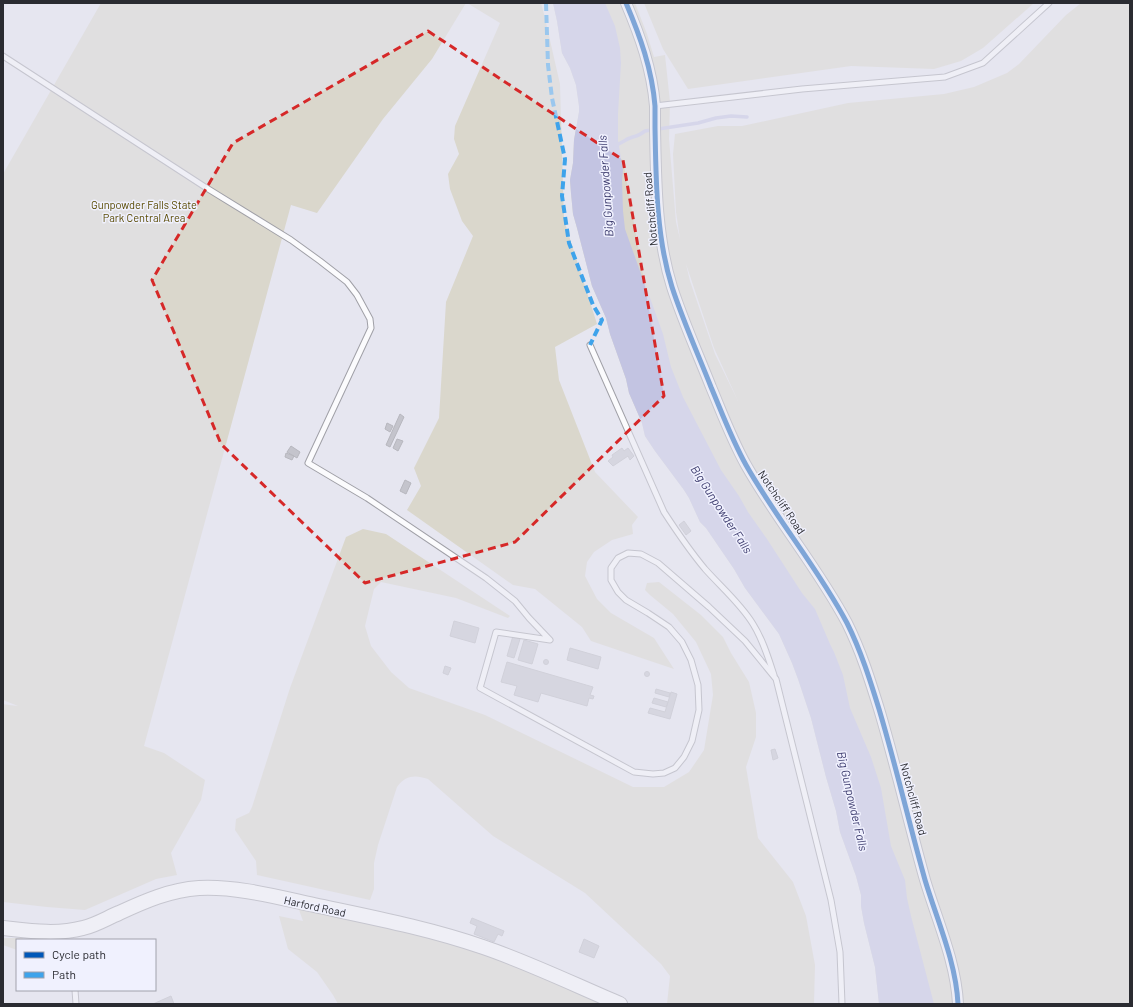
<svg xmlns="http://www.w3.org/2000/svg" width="1133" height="1007" viewBox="0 0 1133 1007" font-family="Barlow,sans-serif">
  <rect width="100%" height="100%" fill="#e6e6f0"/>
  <!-- green -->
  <g fill="#dad7cc" fill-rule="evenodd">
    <path d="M101,3H466L432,59L383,119L317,213L291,205L144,746L164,753L205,780L201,800L171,853L177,875L156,879L85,910L47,907L3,902V704L9,705L18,706L3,700V174Z"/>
    <path d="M467,3H541L544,14L560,84L564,220L597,324L555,347L559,380L595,472L638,517L632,525L633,534L612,540L594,552L587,562L585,576L597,599L611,613L654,638L674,669L591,641L582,627L535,589L513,585L407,510L421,486L414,468L439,418L446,302L473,236L462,221L450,189L448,174L459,154L454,139L455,126L500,23Z"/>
    <path d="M553,3H635L647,34L654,57L665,55L670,102L669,139L676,222L680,239L676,212L673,154L675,134L718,126H742L848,103L944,94L974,87L1007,73L1019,64L1066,15L1081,3H1130V1004H879L875,967L864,923L861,906V895L856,876L840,832L836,811L826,777L811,718L798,679L792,663L779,634L745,588L734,569L706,528L700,522L689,498L684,490L655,451L645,436L642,423L629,393L626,379L610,334L606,318L592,286L577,228L573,214L571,193L570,180L573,163L574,140L579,112V106L576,85L570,68L562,53L557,21ZM686,264L714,348L738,401L715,354L690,281Z"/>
    <path d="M644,3H1034L983,48L961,61L934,69L851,66L688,89L663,49Z"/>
    <path d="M363,529L386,534L510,616L508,618L456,598L381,582L374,589L365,626L371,646L391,672L409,688L485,715L633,787H664L689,772L704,750L713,695L711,674L696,642L673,614L650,595L645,590L647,583L659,582L701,615L723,637L731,653L749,682L756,713V737L746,767L758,838L793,882L806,916L815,965L814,1004H667L670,976L661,964L585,893L493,836L428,779C415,775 406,775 397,787L378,845L374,863V889L370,900L257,875L256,861L235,830L236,819L249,813L252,807L290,688L346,537Z"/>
    <path d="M298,907L448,942L505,961L605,1004H338L333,995L317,972L288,949L279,916L303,921Z"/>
    <path d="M3,938H22L25,940H17V950L3,945Z"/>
  </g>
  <!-- water -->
  <path fill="#c3c4e2" d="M553,3H605L615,26L620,48L621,63L618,114V140L623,170L622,181L623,211L625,229L640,271L653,306L663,334L671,367L683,397L721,470L739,496L748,512L767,539L802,593L815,609L830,644L834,652L843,675L850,708L871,757L881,788L891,846L905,880L907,898L911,916L934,1004H879L875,967L864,923L861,906V895L856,876L840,832L836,811L826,777L811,718L798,679L792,663L779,634L745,588L734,569L706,528L700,522L689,498L684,490L655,451L645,436L642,423L629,393L626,379L610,334L606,318L592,286L577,228L573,214L571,193L570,180L573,163L574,140L579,112V106L576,85L570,68L562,53L557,21Z"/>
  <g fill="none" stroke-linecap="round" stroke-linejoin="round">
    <!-- stream -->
    <path stroke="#c3c4e2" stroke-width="3.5" d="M615,145C621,144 624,140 630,138C638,135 637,137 645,131L698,123L716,118L731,116L747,117"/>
  </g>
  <!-- building -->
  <g fill="#c4c4cc" stroke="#b7b7be">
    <path d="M400,414L404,417L390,447L386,445Z"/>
    <path d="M387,423L393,426L390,432L385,429Z"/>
    <path d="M397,439L403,441L398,451L393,448Z"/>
    <path d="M291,446L300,452L297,458L287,452Z"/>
    <path d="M622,448L624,451L628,448L634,456L630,460L628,456L613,466L608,461L613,457L612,455Z"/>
    <path d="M286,453L294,456L292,460L285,457Z"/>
    <path d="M405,480L411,483L406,494L400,491Z"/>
    <path d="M684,521L691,531L686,535L679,525Z"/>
    <path d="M454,621L479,628L475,643L450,636Z"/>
    <path d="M513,636L520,639L514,658L507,656Z"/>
    <path d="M524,640L538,644L532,664L518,660Z"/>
    <path d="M570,648L601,657L598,669L567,660Z"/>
    <circle cx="546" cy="662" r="2.5"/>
    <path d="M507,662L593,687L590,695L594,696L593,699L589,698L587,706L541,693L538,702L514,695L517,686L501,682Z"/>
    <path d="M445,666L451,668L448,675L443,673Z"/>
    <circle cx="647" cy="674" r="2.5"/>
    <path d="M656,689L670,693L669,697L655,693Z"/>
    <path d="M671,692L677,694L670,719L648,713L650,708L665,712Z"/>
    <path d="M654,698L668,702L666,707L652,703Z"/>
    <path d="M775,749L778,758L773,760L771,750Z"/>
    <path d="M472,918L504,931L502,936L498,934L494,942L474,934L477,926L470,923Z"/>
    <path d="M584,939L599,946L594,958L579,952Z"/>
    <path d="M171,996L174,1004H153Z"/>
  </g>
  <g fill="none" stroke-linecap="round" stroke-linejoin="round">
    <defs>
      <g id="service">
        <path d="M3,56L205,187L291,240L320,261L347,282L357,295L370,319L371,328L308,463L367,498L486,578L515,601L529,618L550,640L496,632L480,688L634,772L653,774L664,773L675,768L684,757L692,741L699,710L698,685L691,660L682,642L669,627L648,613L626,600L618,592L611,580V568L618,558L628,553L641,554L658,563L709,607L745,641L776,679L831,900L840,952L842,1004"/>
        <path d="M655,106L802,89L945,77L983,63L1049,3"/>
        <path d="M590,345L664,512C677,532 690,551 705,569C721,587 741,604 753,624C763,640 768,657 774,675"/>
        <path d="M75,990L76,1004"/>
      </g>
      <path id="minor" d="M626,3C640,36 652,69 655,106C655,113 655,120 655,127C656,180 656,236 672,287C683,321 698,354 711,387C722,413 732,440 746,465C777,520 818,568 847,623C861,651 870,680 879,709C896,766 909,823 925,880C937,920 956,962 958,1004"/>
      <path id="secondary" d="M3,928C30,931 57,935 83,928C96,925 107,918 119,913C145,901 170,890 199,888C236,886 277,897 314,905C370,917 428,928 483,947C530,963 575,985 620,1004"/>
    </defs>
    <!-- service casing -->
    <use href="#service" stroke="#a0a0a7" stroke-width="7"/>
    <!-- minor casing -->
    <use href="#minor" stroke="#a0a0a7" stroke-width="12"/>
    <!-- secondary casing -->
    <use href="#secondary" stroke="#a0a0a7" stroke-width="16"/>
    <!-- service -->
    <use href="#service" stroke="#fbfbfd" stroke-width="5"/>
    <!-- minor -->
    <use href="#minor" stroke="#fbfbfd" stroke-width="10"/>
    <!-- secondary -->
    <use href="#secondary" stroke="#fbfbfd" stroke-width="14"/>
    <!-- quiet -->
    <path stroke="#3ea3eb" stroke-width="4" stroke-dasharray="8 4" stroke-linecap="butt" d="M546,3L548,65L552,98L565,159L562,196L569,243L593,305L602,320L590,345"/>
    <defs>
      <path id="cycleway" d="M626,3C640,36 652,69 655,106C655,113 655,120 655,127C656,180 656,236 672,287C683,321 698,354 711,387C722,413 732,440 746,465C777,520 818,568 847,623C861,651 870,680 879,709C896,766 909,823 925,880C937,920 956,962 958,1004"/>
    </defs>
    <!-- cycleway casing -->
    <use href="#cycleway" stroke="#f0f1fe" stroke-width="8"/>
    <!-- cycleway -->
    <use href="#cycleway" stroke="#0057b8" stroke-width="5"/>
  </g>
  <!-- marked area -->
  <path d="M0 0H1133V1007H0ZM428,31L623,160L664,396L515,542L365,583L221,444L152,280L233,143Z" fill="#e6e6f0" fill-opacity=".55" fill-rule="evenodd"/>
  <path fill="none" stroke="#d62828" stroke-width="3" stroke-dasharray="8 5" stroke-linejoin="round" d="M428,31L623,160L664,396L515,542L365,583L221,444L152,280L233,143Z"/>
  <g text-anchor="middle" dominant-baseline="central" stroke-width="3" stroke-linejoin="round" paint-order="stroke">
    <!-- park labels -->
    <g font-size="11" fill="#5b4c05" stroke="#f0f1fe">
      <text x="144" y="204">Gunpowder Falls State<tspan x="144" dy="13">Park Central Area</tspan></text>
    </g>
    <!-- street labels -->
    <g font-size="11" fill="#2a2b31" stroke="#f0f1fe">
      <text transform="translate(650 209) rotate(-95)">Notchcliff Road</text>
      <text transform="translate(782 502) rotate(56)">Notchcliff Road</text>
      <text transform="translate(914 799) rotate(75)">Notchcliff Road</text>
      <text transform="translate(315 906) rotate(12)">Harford Road</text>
    </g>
    <!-- water labels -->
    <g font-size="12" font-style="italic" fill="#3d3c6e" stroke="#f0f1fe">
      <text transform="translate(605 186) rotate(-94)">Big Gunpowder Falls</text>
      <text transform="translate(722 509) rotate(57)">Big Gunpowder Falls</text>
      <text transform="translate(853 801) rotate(77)">Big Gunpowder Falls</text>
    </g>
  </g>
  <!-- border -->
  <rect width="1133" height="1007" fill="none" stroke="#2a2b31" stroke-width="8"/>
  <!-- legend -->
  <rect x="16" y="939" width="140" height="52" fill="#f0f1fe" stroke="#a1a2ac"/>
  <rect x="24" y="952" width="20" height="6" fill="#0057b8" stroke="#a1a2ac"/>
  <text x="52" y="959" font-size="12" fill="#2a2b31">Cycle path</text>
  <rect x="24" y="972" width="20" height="6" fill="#3ea3eb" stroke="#a1a2ac"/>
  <text x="52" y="979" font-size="12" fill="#2a2b31">Path</text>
</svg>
